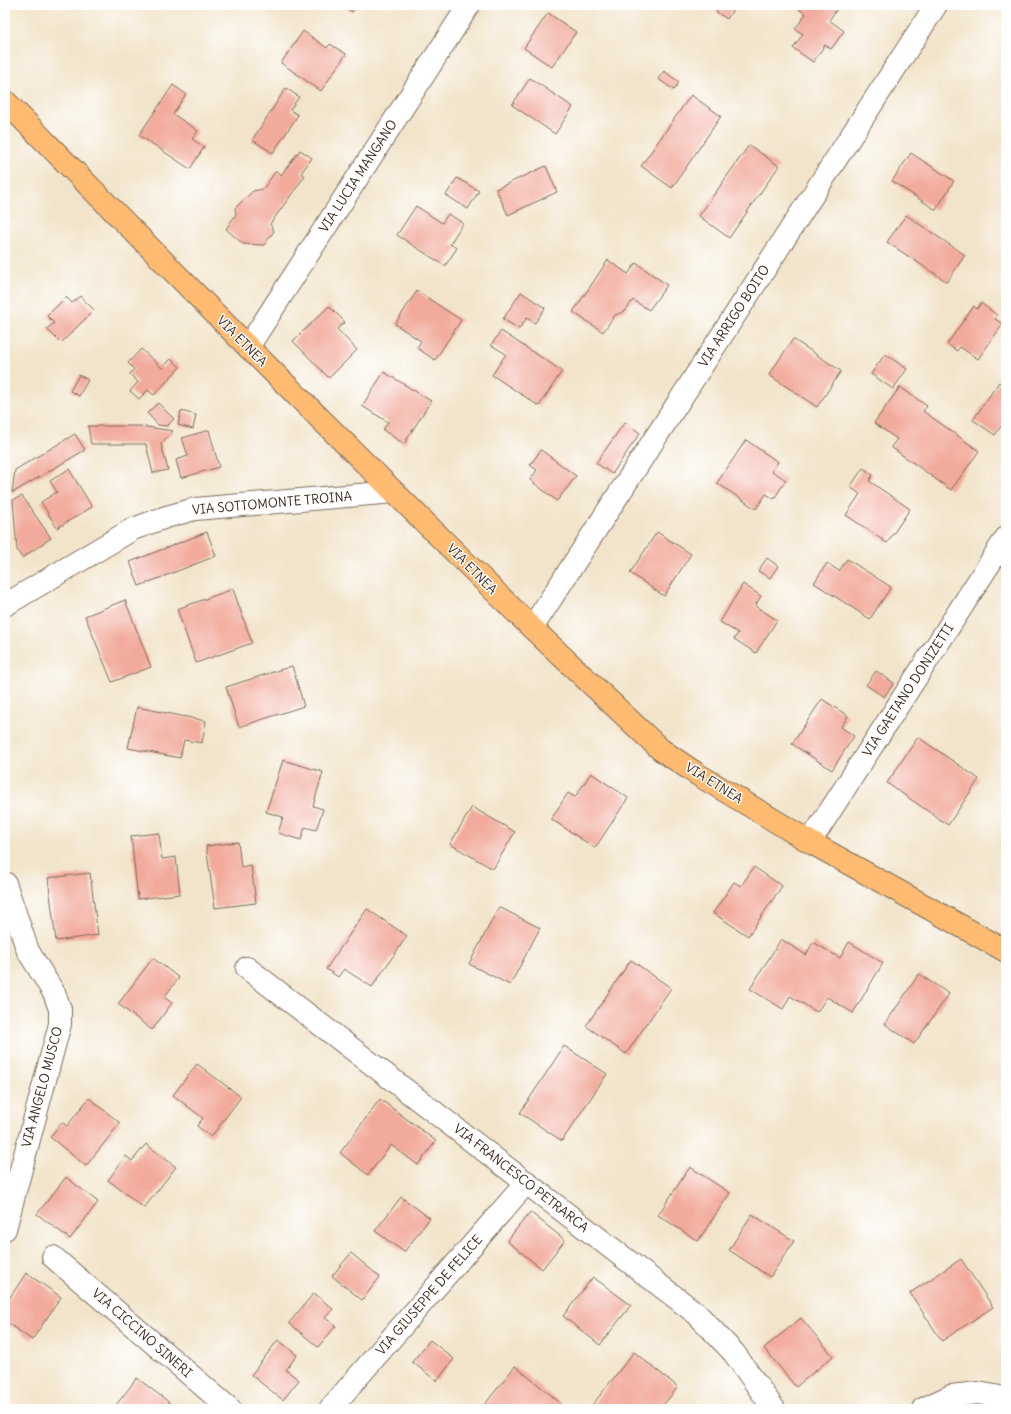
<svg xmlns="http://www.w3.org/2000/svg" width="1011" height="1414" viewBox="0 0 1011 1414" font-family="Delius,sans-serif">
  <rect width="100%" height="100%" fill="#fff"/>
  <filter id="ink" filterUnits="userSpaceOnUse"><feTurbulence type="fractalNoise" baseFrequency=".025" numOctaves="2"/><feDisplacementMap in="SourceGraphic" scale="8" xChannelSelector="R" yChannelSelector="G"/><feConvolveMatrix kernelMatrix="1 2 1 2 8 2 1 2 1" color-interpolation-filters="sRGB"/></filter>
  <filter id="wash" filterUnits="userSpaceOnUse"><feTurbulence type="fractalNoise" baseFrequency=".012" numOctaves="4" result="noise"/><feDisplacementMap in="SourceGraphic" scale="16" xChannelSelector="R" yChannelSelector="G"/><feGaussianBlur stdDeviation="0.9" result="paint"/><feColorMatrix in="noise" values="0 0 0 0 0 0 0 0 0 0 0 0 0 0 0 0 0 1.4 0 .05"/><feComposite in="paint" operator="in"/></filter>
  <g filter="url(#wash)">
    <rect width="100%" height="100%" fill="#f2e4ca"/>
    <g id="blocks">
      <!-- building -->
      <g fill="#f2aa9c">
        <path d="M342,5H357L352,12Z"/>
        <path d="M720,5H736L727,19L716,12Z"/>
        <path d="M802,5H840L829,20L844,31L831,49L825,45L813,62L793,48L803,34L795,29L806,14L799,9Z"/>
        <path d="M548,13L576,32L552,67L524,48Z"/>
        <path d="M303,31L327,48L330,44L346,54L321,91L281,63Z"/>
        <path d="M664,71L679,82L674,90L658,79Z"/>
        <path d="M530,78L573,107L555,134L512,105Z"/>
        <path d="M173,85L186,94L173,114L198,131L192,139L204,147L190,169L139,135Z"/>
        <path d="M286,88L299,97L290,110L298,115L273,153L252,140Z"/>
        <path d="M691,95L721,116L672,188L641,166Z"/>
        <path d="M749,145L779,166L729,238L699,216Z"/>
        <path d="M300,150L312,158L301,173L305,176L270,224L274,231L264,245L243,244L226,229L236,214L235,208L253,191L263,189L276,171L281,175Z"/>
        <path d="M911,153L954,181L936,210L892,181Z"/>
        <path d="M546,166L557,192L508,215L496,189Z"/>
        <path d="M457,178L479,191L468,209L446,195Z"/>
        <path d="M416,206L442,223L448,214L463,223L450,244L457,248L445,266L397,235Z"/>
        <path d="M906,215L965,255L947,282L887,242Z"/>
        <path d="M608,260L628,274L636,263L667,285L649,310L633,300L625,311L615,315L603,332L573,312Z"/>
        <path d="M417,291L461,320L435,360L417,348L421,341L395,324Z"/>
        <path d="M521,292L545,308L535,323L527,318L519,329L503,319Z"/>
        <path d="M80,296L94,310L61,343L47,329L54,323L47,316L66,297L72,303Z"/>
        <path d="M981,303L997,315L995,319L1003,324L978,359L960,347L957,351L947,344L974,306L977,309Z"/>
        <path d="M329,306L345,322L337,329L357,350L329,378L293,341Z"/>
        <path d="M501,331L562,371L539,406L492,375L506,354L491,345Z"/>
        <path d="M793,339L841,371L817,407L769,375Z"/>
        <path d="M141,349L162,368L171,359L180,367L154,395L148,390L139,399L130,391L138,382L130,374L134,369L128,363Z"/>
        <path d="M885,354L907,369L893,389L871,374Z"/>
        <path d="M384,372L431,401L404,444L383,430L388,422L362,406Z"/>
        <path d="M79,375L88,380L79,396L70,391Z"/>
        <path d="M1006,380V424L1004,422L995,435L973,420L999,382L1003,385Z"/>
        <path d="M900,387L927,406L923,411L979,451L951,490L891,447L897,439L874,423Z"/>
        <path d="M158,403L174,419L167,426L158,425L147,413Z"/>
        <path d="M181,411L196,415L193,429L178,425Z"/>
        <path d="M625,422L640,433L612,474L596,463Z"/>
        <path d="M88,426H140L173,431L161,444L168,470L153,473L146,444H91Z"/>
        <path d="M209,430L219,467L181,478L176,460L188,456L182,438Z"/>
        <path d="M75,434L85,450L12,493L15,470Z"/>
        <path d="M746,440L778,462L772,471L786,480L774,499L766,494L756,509L717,483Z"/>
        <path d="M541,450L576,476L557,501L530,480L537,470L530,465Z"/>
        <path d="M863,468L873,475L869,481L910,509L887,543L846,515L860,494L850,487Z"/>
        <path d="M69,469L92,507L57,528L41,502L57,492L50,481Z"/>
        <path d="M22,496L51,538L22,558L17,550L13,500Z"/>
        <path d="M207,532L216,556L139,586L130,562Z"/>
        <path d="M657,532L691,554L664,596L630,573Z"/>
        <path d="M767,558L778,566L770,578L758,571Z"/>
        <path d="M847,559L891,587L870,619L814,583L827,563L839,571Z"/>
        <path d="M743,584L761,596L755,606L777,620L756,653L734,639L738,633L720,622Z"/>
        <path d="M233,589L252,643L196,663L177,609Z"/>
        <path d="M125,600L151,667L112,682L85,616Z"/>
        <path d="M292,666L304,706L239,727L226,687Z"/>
        <path d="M876,671L894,683L884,697L866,685Z"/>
        <path d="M822,699L848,716L841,727L854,736L832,770L792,744Z"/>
        <path d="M137,707L206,721L202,743L184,740L180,758L128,748Z"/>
        <path d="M918,737L979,779L948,825L887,783Z"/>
        <path d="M283,760L323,772L313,806L323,809L316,830L305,827L301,840L278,833L283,817L266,812Z"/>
        <path d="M591,773L628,798L595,848L551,819L568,793L575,797Z"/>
        <path d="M472,807L515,832L493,869L450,844Z"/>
        <path d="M159,833L162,859L176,857L180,894L138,899L131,836Z"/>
        <path d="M238,842L241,867L251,865L256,903L215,908L206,846Z"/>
        <path d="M754,867L782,886L748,936L713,913L734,882L741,886Z"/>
        <path d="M90,873L98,935L56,941L48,878Z"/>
        <path d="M499,907L540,928L510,985L469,964Z"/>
        <path d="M367,909L407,936L372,987L344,969L338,977L326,969Z"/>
        <path d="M781,939L806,955L813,942L840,958L849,942L883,963L853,1013L827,997L817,1012L790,996L783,1009L750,989Z"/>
        <path d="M153,958L179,978L164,997L172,1003L152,1030L118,1004Z"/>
        <path d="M631,960L671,988L626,1054L586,1026Z"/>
        <path d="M919,974L949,994L914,1044L885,1024Z"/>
        <path d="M564,1046L607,1074L562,1141L520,1113Z"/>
        <path d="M197,1064L241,1097L211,1137L197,1126L203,1118L173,1095Z"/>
        <path d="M89,1098L120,1123L86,1166L50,1137L62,1122L67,1126Z"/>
        <path d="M380,1099L436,1141L418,1165L391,1145L368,1175L340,1153Z"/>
        <path d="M146,1144L176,1167L144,1208L108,1180L126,1156L132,1161Z"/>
        <path d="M690,1167L730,1193L698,1241L658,1215Z"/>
        <path d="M66,1177L98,1202L70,1239L37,1214Z"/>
        <path d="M401,1197L430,1218L404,1252L375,1231Z"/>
        <path d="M530,1212L565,1240L542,1269L507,1241Z"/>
        <path d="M752,1214L794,1241L770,1277L729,1250Z"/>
        <path d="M351,1253L380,1277L362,1300L332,1276Z"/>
        <path d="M961,1259L993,1307L942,1341L910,1293Z"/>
        <path d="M26,1273L61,1297L32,1340L5,1321V1305Z"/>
        <path d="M593,1277L631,1305L600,1345L563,1316Z"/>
        <path d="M314,1293L333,1309L325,1318L336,1326L318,1347L289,1323Z"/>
        <path d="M801,1318L833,1356L796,1387L764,1348Z"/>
        <path d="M278,1340L297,1355L286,1370L299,1380L283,1400L251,1375Z"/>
        <path d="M430,1340L454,1359L437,1381L412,1362Z"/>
        <path d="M634,1352L678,1387L660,1409H599L593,1404Z"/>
        <path d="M515,1366L568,1409H483L482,1408Z"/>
        <path d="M137,1378L170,1403L166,1409H113Z"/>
      </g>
    </g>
  </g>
  <g filter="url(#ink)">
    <use href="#blocks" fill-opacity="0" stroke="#7b6b5a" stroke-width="1"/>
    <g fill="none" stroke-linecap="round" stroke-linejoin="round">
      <defs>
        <g id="minor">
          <path d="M248,347L469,5"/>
          <path d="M5,605L133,529L166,517L195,509L394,492"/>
          <path d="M532,628L936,5"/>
          <path d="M810,842L1006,538"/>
          <path d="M5,883L28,951L54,993L60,1009V1024L5,1229"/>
          <path d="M247,968L697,1314L734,1353L774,1409"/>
          <path d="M53,1257L230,1409"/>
          <path d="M330,1409L527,1182"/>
          <path d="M923,1409L951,1396L978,1393L1006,1398"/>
        </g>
        <path id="major" d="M5,101L248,347L394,492L532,628L660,749L697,774L810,842L1006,951"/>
      </defs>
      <!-- minor casing -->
      <use href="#minor" stroke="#7b6b5a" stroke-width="24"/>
      <!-- major casing -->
      <use href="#major" stroke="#7b6b5a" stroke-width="24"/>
      <!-- minor -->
      <use href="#minor" stroke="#fff" stroke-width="22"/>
      <!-- major -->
      <use href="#major" stroke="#febb71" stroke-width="22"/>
    </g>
  </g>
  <g text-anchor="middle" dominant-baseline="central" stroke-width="3" stroke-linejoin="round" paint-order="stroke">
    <!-- street labels -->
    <g font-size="13" fill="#3b2a1e" stroke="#fff">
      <text transform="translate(358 176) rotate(-57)">VIA LUCIA MANGANO</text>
      <text transform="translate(734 316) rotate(-57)">VIA ARRIGO BOITO</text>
      <text transform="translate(242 341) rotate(45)">VIA ETNEA</text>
      <text transform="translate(272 503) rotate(-5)">VIA SOTTOMONTE TROINA</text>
      <text transform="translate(472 569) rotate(45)">VIA ETNEA</text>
      <text transform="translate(908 690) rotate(-57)">VIA GAETANO DONIZETTI</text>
      <text transform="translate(714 783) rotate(32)">VIA ETNEA</text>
      <text transform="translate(42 1087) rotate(-75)">VIA ANGELO MUSCO</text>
      <text transform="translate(521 1178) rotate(38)">VIA FRANCESCO PETRARCA</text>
      <text transform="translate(429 1295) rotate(-49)">VIA GIUSEPPE DE FELICE</text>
      <text transform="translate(142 1333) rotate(41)">VIA CICCINO SINERI</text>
    </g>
  </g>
  <!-- margin -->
  <rect width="1011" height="1414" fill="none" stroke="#fff" stroke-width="20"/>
</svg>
